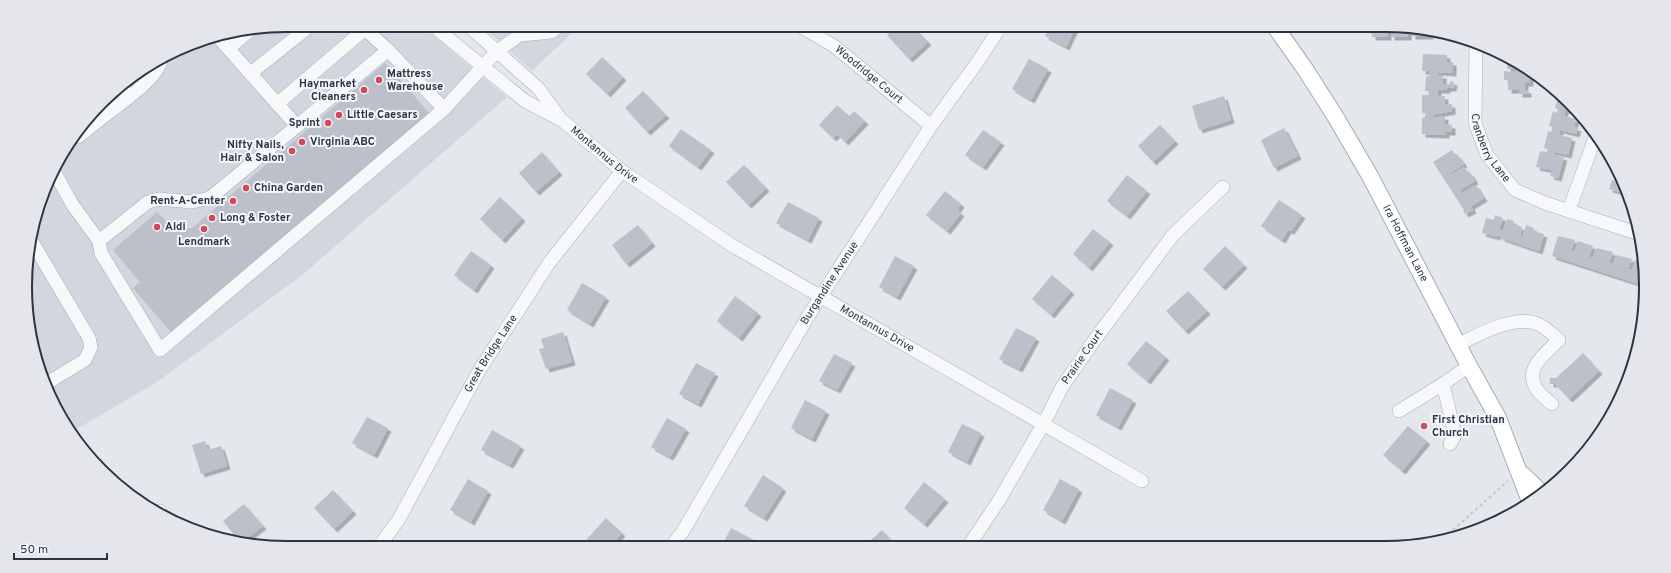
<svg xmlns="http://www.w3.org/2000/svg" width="1671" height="573" viewBox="0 0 1671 573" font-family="Overpass,sans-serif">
  <defs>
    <filter id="shadow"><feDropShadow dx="3.5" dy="3.5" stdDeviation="0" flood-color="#0004"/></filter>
  </defs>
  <rect width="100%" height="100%" fill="#e4e7ec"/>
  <!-- built -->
  <g fill="#d2d6de">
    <path d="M425,29L507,97L301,276L157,382L70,433L34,354L27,253L52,171L114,90L187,45L236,30Z"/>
    <path d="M485,29H576L532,71Z"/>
  </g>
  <!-- building -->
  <g fill="#bbc0ca" filter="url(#shadow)">
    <path d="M1371,25H1384L1430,31V36H1412V32H1408V37H1391V32H1388V37H1372Z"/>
    <path d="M1050,26H1076L1066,47L1045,36Z"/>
    <path d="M896,27H914L928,42L909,59L887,35Z"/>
    <path d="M1432,31L1449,33V34H1432Z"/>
    <path d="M1423,54L1447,55V62H1453V73L1438,72V75H1443V84H1450V81L1454,82L1453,88H1447V90H1438V96H1445V105L1452,104V111L1432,115L1433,118L1445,116V124L1452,125V132H1446V135L1422,134V118L1425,117L1426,113H1422V95H1429L1430,91H1425L1426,76H1429L1430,71H1422Z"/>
    <path d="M602,57L623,77L607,94L586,74Z"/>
    <path d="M1029,59L1048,69L1031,100L1012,89Z"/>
    <path d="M1512,59L1534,73H1530V83H1525V90H1528V94H1519V90H1508V80H1504V71L1515,72V69H1507V60Z"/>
    <path d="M385,63L428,113L171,332L133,288L140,282L113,250L157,212L173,230L192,228Z"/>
    <path d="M643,91L666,115L647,132L625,108Z"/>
    <path d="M1559,93L1581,114L1565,110L1564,116L1576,119L1574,127L1578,128L1576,134L1560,130L1559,135L1572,138L1568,155L1555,152V155L1564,157L1558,178L1550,176L1552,170L1536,167L1540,151L1547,152L1548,149L1544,148L1548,131L1551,132L1553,127L1549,126L1553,111L1557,113L1558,109L1555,108Z"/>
    <path d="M1224,96L1231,120L1199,130L1192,106Z"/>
    <path d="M837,105L849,116L854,111L865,121L845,142L837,134L833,138L819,125Z"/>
    <path d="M1160,125L1175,141L1153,162L1138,146Z"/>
    <path d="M1284,128L1298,156L1274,168L1261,140Z"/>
    <path d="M681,129L711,150L698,167L669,146Z"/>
    <path d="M983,130L1001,142L983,167L965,155Z"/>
    <path d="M1452,150L1456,156L1457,154L1464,164L1450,173L1451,175L1464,167L1468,174L1470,172L1475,181L1460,190L1462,193L1476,185L1484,198L1471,206L1473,210L1465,214L1463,211L1464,210L1433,162Z"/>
    <path d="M542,152L559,172L536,192L519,173Z"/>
    <path d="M744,165L766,188L748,205L726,182Z"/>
    <path d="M1127,175L1147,191L1127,216L1107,201Z"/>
    <path d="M1620,176L1626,189L1630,198L1623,197L1624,193L1609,189L1612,180L1619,181Z"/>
    <path d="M945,191L961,204L957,210L961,213L947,231L926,215Z"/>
    <path d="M500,197L522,218L502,240L480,219Z"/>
    <path d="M1279,200L1302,215L1291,231L1288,230L1282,240L1261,226Z"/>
    <path d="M788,202L819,218L808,240L776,223Z"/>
    <path d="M1495,215L1503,218L1499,230L1503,231L1507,219L1514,221L1513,224L1522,227L1520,237H1522L1526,225L1534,228L1533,231L1544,234L1539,251L1501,238L1502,237L1497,235V237L1482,233L1486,218L1494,220Z"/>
    <path d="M638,225L652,243L626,264L612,245Z"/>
    <path d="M1093,229L1110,242L1089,268L1073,254Z"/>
    <path d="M1558,236L1575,240L1571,251L1574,252L1578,241L1593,246L1589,257L1593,258L1597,248L1613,252L1609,263L1613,264L1616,255L1632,259L1628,269L1632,270L1635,260L1642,262V261L1644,262L1645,286L1552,256Z"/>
    <path d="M1225,246L1244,265L1222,287L1203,269Z"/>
    <path d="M471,251L491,265L474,290L454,275Z"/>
    <path d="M895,256L914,266L897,297L879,287Z"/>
    <path d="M1052,275L1071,291L1051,315L1032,299Z"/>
    <path d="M582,283L606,297L590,324L567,310Z"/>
    <path d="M1188,291L1207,311L1185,331L1166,311Z"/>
    <path d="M735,296L758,313L739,338L717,321Z"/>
    <path d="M1016,328L1036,338L1019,369L999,359Z"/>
    <path d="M563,332L572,362L546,369L539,349L544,348L541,339Z"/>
    <path d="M1146,341L1166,357L1147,381L1127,364Z"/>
    <path d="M1583,353L1599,371L1569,399L1555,384H1550V378H1556Z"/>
    <path d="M834,354L852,363L837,390L819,381Z"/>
    <path d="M696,363L715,373L698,404L679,394Z"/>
    <path d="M1110,388L1133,400L1118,427L1096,415Z"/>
    <path d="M805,400L826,411L812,439L791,428Z"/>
    <path d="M1616,404L1612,416L1608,411Z"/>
    <path d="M367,417L388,428L374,455L352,443Z"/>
    <path d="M667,418L686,429L670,457L651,447Z"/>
    <path d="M962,424L981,433L967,462L948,452Z"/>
    <path d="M1408,426L1427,441L1402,471L1383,455Z"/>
    <path d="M492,430L521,446L510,465L481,450Z"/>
    <path d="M205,441L208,450L221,446L227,466L201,474L192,445Z"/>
    <path d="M763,475L783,488L764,518L744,506Z"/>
    <path d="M468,479L488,491L471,522L450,510Z"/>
    <path d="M1060,479L1079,489L1062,521L1043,510Z"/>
    <path d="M924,482L945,499L924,524L904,508Z"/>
    <path d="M333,490L353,511L334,529L314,508Z"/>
    <path d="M244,504L263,526L242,542H240L223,521Z"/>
    <path d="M606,518L622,533L609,547H596L587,539Z"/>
    <path d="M731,528L754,540L750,547H721Z"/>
    <path d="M882,530L897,547H863Z"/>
    <path d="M285,543L289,548L280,547Z"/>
  </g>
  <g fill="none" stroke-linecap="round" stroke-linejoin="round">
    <defs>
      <g id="minor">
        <path id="s1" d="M803,28L834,46L931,126"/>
        <path id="s2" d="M437,29L525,101L563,121L622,171L733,246L1142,481"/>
        <path d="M472,29L539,89L560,118"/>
        <path d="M217,36L297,126L388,50L444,109L497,51L520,35L551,32L555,29"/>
        <path id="s3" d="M1476,43L1475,123L1487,155L1515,190L1545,203L1639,234"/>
        <path d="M229,48L250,30"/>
        <path d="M251,73L305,30"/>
        <path d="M123,84L126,98"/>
        <path d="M277,104L365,29L388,50"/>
        <path d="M94,116L98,121C115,107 156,81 161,61"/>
        <path d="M297,126L210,198L192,202L159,199L148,202L99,241L101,253L160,350L444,109"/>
        <path d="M78,137L98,121"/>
        <path d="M53,169L72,204L99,241"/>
        <path d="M1569,210L1596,135"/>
        <path d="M31,240L89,338L91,347L85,360L47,383"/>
        <path d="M1458,345C1479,334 1516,313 1540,325C1546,328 1553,335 1559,340C1546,353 1524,368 1536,388C1539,394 1546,399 1552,404"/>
        <path d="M1399,411L1443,384"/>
        <path d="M1450,444L1455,435L1443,384L1469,366"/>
        <path d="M160,511L161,513"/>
        <path id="s4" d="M671,547L683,531L807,318L931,126L979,60L1000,27"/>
        <path id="s5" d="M968,547L998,502L1044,423L1062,387L1096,338L1173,235L1223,187"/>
        <path id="s6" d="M378,548L399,519L480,369L518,311L549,263L622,171"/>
      </g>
      <g id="major">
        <path id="s7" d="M1274,25L1305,69L1335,116L1370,176L1469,366L1498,418L1530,501"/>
        <path d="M1523,475L1542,493"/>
      </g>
    </defs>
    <!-- minor casing -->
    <use href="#minor" stroke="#a9aeb7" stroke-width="14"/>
    <!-- major casing -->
    <use href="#major" stroke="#a3abb8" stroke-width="18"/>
    <!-- path -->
    <path stroke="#c2c5cb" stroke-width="2" stroke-dasharray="3 3" stroke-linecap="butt" d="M1444,538L1508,481"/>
    <!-- minor -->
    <use href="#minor" stroke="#f7f8fa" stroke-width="13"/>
    <!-- major -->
    <use href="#major" stroke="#fff" stroke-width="16"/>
  </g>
  <!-- markers -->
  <g fill="#d1495b" stroke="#f4f6f9" stroke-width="1.5">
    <circle cx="379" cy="80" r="4"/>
    <circle cx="364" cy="90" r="4"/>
    <circle cx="339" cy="115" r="4"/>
    <circle cx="328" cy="123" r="4"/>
    <circle cx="302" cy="142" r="4"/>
    <circle cx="292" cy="151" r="4"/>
    <circle cx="246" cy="188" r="4"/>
    <circle cx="233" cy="201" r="4"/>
    <circle cx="212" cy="218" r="4"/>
    <circle cx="157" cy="227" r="4"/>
    <circle cx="204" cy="229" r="4"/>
    <circle cx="1424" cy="426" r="4"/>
  </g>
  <g text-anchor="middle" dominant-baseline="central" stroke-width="4" stroke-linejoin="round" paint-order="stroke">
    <!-- poi labels -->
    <g font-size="11" font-weight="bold" fill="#2b3445" stroke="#f4f6f9" text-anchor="start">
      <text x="387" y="74">Mattress<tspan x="387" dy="13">Warehouse</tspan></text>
      <text x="356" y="84" text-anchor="end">Haymarket<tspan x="356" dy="13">Cleaners</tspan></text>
      <text x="347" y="115">Little Caesars</text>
      <text x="320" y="123" text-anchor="end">Sprint</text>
      <text x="310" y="142">Virginia ABC</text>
      <text x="284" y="145" text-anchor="end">Nifty Nails,<tspan x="284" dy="13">Hair &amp; Salon</tspan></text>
      <text x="254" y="188">China Garden</text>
      <text x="225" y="201" text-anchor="end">Rent-A-Center</text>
      <text x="220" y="218">Long &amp; Foster</text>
      <text x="165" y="227">Aldi</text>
      <text x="204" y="242" text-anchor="middle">Lendmark</text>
      <text x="1432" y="420">First Christian<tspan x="1432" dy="13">Church</tspan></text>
    </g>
    <!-- street labels -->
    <g font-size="11" fill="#2b3445" stroke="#f4f6f9">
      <text stroke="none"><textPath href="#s1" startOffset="81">Woodridge Court</textPath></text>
      <text stroke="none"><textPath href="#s3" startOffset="109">Cranberry Lane</textPath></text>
      <text stroke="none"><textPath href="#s2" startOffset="210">Montannus Drive</textPath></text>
      <text stroke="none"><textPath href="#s7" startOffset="255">Ira Hoffman Lane</textPath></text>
      <text stroke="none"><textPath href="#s4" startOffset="308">Burgandine Avenue</textPath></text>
      <text stroke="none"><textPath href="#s2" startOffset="534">Montannus Drive</textPath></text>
      <text stroke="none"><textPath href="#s6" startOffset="225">Great Bridge Lane</textPath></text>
      <text stroke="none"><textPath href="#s5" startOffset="222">Prairie Court</textPath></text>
    </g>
  </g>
  <!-- crop -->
  <path d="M0 0H1671V573H0ZM286 32H1385A254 254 0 0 1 1639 286V287A254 254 0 0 1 1385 541H286A254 254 0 0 1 32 287V286A254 254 0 0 1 286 32Z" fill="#e4e6eb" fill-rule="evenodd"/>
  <path fill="none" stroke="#2b3445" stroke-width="2" d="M286 32H1385A254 254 0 0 1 1639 286V287A254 254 0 0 1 1385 541H286A254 254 0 0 1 32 287V286A254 254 0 0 1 286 32Z"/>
  <!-- scale -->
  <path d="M14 553v6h93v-6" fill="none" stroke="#2b3445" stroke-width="2"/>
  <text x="20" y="553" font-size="12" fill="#2b3445" stroke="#f4f6f9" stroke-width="3" paint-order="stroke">50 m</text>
</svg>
